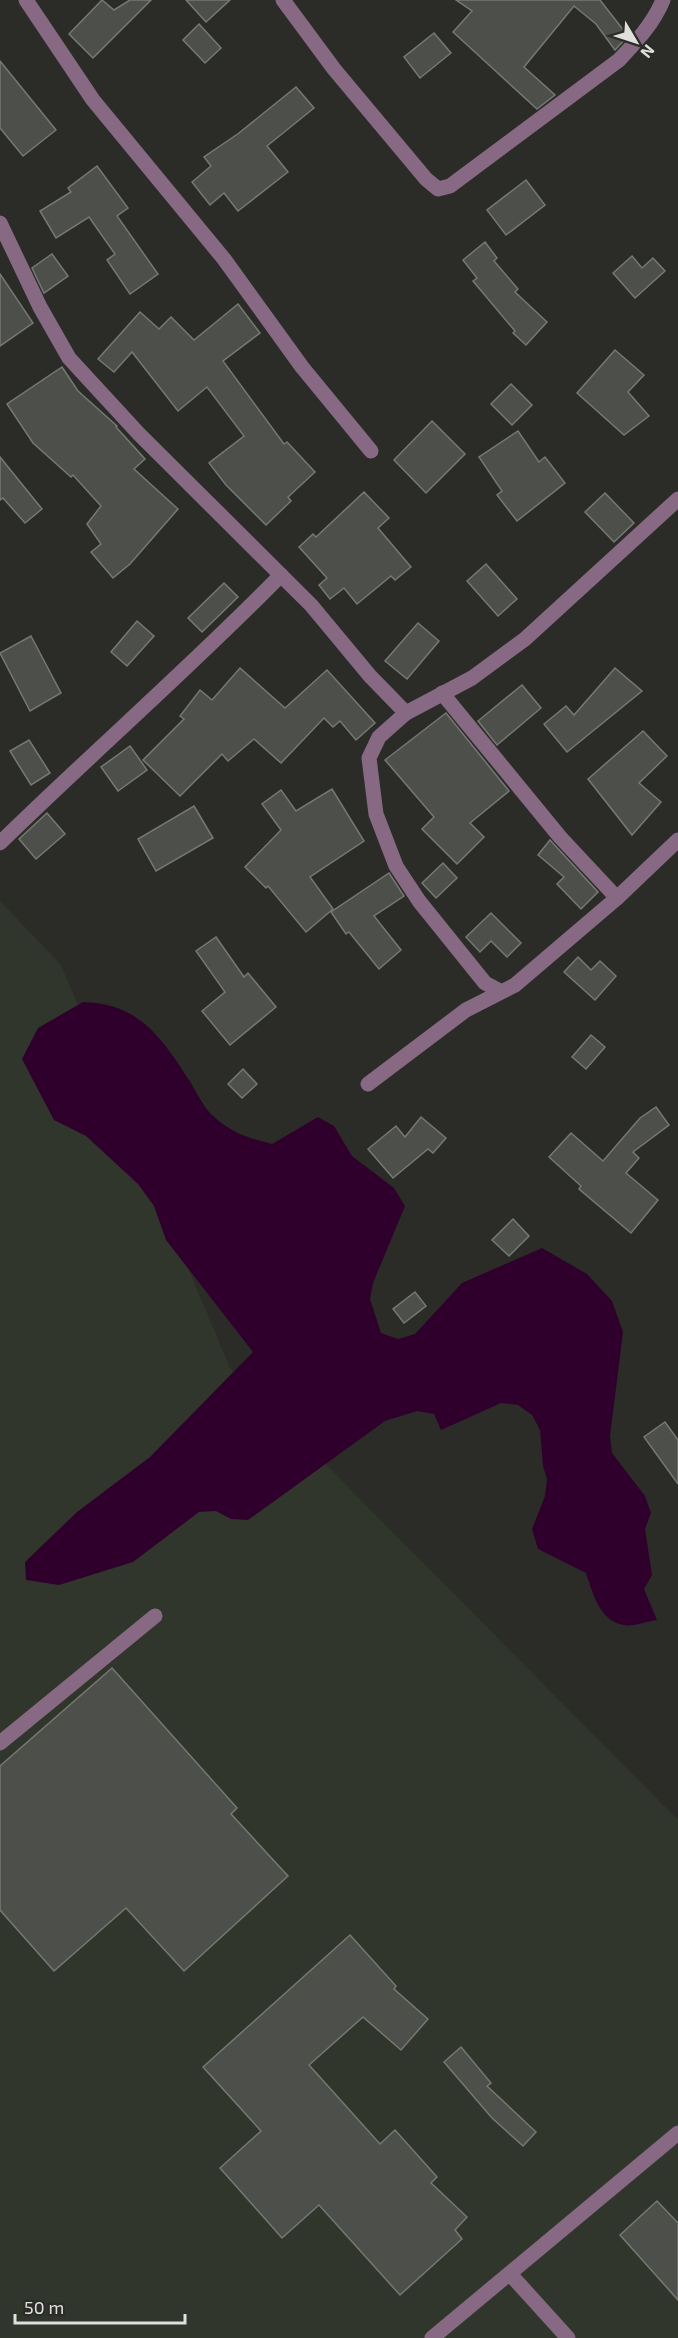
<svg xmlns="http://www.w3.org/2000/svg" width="678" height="2338" viewBox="0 0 678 2338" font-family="'Exo 2',sans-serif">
  <rect width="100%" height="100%" fill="#2b2c28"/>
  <!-- built -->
  <path fill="#31362c" d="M0,901L61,965L230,1368L678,1820V2338H0Z"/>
  <!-- water -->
  <path fill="#2f002c" d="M83,1002C140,1003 163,1040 191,1083C197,1093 203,1106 211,1114C229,1132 248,1138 272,1144L318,1117L334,1126L352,1156L394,1188L405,1206L373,1283L370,1299L381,1333L398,1339L415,1334L462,1283L542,1248L587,1274L612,1301L623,1332L610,1436L612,1453L645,1496L651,1513L645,1529L652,1575L644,1589L657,1620C648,1621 633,1627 624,1625C599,1621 593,1593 586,1573L538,1549L532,1529L545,1496L547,1479L543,1466L540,1430L532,1415L518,1405L501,1403L441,1430L434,1414L417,1411L385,1421L248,1520L231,1519L216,1511L199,1512L133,1562L59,1585L26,1580L25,1562L77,1512L150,1457L253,1352L166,1240L154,1206L138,1184L86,1136L54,1120L22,1059L38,1028Z"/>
  <!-- building -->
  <g fill="#4c4f4a" stroke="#767873" stroke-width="1.5">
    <path d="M102,0L114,10L130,0H151L93,58L69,34Z"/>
    <path d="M186,0H230L206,22Z"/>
    <path d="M456,0H600L628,36L615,50L596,24L574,6L524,67L555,95L537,109L453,32L472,11Z"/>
    <path d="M199,24L221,48L205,63L183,40Z"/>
    <path d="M434,33L451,53L420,78L404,57Z"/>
    <path d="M0,61L56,130L23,156L0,128Z"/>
    <path d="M296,87L314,108L267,146L288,172L238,211L224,193L210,205L192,182L211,166L204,157L239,133Z"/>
    <path d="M97,166L128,208L117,216L158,274L130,294L107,260L115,254L89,217L56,238L40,211L71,192L68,188Z"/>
    <path d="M526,180L545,205L506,235L487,210Z"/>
    <path d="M485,242L497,258L494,261L518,289L515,292L547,322L526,345L513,333L515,331L473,281L477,278L463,260Z"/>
    <path d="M52,254L68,276L44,293L32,268Z"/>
    <path d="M632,256L642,268L653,258L665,271L635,298L613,273Z"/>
    <path d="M0,274L33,323L0,346Z"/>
    <path d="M238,304L260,333L223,361L284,444L287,442L315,472L288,497L291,501L266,525L226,485L209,463L244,436L207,387L178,411L132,352L114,372L98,359L140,312L159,329L171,317L194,340Z"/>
    <path d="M615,350L644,375L628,392L649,416L624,435L577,393Z"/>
    <path d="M62,367L78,391L117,426L116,427L145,459L134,469L178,509L130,564L113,578L91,552L101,544L87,524L101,506L73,475L71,477L33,443L7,404Z"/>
    <path d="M511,384L532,405L512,425L491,404Z"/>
    <path d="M432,421L465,454L426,493L394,460Z"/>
    <path d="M518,431L539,462L545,457L565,483L517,521L497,495L502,491L479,457Z"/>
    <path d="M0,457L42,509L25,523L3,498L0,500Z"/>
    <path d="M364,492L389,518L378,528L411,567L395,580L391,576L357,604L344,588L330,599L319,585L327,578L299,547L313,534L316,537Z"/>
    <path d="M605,493L634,523L614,542L585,512Z"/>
    <path d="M486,564L517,599L498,616L467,581Z"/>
    <path d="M224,583L238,597L202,632L188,618Z"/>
    <path d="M137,621L154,636L127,666L111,652Z"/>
    <path d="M418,623L439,641L407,679L385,661Z"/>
    <path d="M31,636L61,693L30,711L0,653Z"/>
    <path d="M240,668L285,708L327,670L375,723L356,740L340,721L333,727L324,718L281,763L254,739L228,761L222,754L180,796L143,760L184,719L180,716L200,690L212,700Z"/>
    <path d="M615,668L642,691L567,752L544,724L566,706L574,715Z"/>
    <path d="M522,685L541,708L497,745L478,721Z"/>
    <path d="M446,713L509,791L470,823L484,837L457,864L422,829L434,817L385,760Z"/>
    <path d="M643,731L667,756L639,783L661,802L632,835L588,779Z"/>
    <path d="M29,740L50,773L31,785L10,751Z"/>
    <path d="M130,746L147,770L118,791L101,767Z"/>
    <path d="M332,789L364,841L310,877L333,909L306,932L268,886L266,888L245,867L281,830L262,804L281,790L296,811Z"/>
    <path d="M194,806L213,838L156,871L138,839Z"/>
    <path d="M47,813L65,834L36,859L19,839Z"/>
    <path d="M550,840L598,892L581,909L557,884L564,877L538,855Z"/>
    <path d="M443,863L457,878L436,898L422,883Z"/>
    <path d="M389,873L404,896L374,916L401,950L379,969L349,932L346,934L331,912Z"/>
    <path d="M491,913L521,943L507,957L491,941L480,952L466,937Z"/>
    <path d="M216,937L244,977L248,973L276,1007L230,1045L202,1011L225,992L196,951Z"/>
    <path d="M578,957L591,970L600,961L616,976L595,1000L564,972Z"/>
    <path d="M591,1035L605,1047L586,1069L572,1057Z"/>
    <path d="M243,1069L257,1084L242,1098L228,1084Z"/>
    <path d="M656,1107L669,1125L633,1152L639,1158L626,1173L658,1200L631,1233L579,1189L581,1186L549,1157L571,1133L603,1161L640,1118Z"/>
    <path d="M421,1117L446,1138L433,1153L428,1149L393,1178L368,1149L396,1126L405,1137Z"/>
    <path d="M513,1219L529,1236L509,1256L492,1240Z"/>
    <path d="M415,1292L426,1306L404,1323L393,1309Z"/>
    <path d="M665,1422L678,1440V1484L644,1437Z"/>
    <path d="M112,1668L237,1808L231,1814L288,1876L184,1971L126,1908L54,1971L0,1910V1766Z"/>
    <path d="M350,1935L396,1986L394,1989L428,2019L401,2050L363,2017L309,2065L380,2144L395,2130L437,2177L431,2183L467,2217L455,2230L462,2239L400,2295L319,2205L282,2238L220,2168L261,2131L203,2067Z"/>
    <path d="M461,2047L491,2083L487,2086L536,2132L523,2146L492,2118L444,2062Z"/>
    <path d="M657,2201L678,2223V2300L620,2235Z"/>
  </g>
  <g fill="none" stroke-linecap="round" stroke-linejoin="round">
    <!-- minor -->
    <g stroke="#886984" stroke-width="15">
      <path d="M26,0L93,100L224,259L302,367L371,451"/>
      <path d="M283,0L334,69L426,179L438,189L450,186L619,60C636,42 653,24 663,0"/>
      <path d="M0,223L40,307L69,358L139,434L311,605L370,676L406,713"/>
      <path d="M442,693L560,837L617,898"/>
      <path d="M0,843C93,752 191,667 281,575"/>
      <path d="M500,991L485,983L419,901L396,866L376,814L369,758L379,737L406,713L472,678L525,639L678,499"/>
      <path d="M368,1084L466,1010L515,985L617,898L678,840"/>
      <path d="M0,1743L155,1616"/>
      <path d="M510,2274L568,2338"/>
      <path d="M432,2338L678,2133"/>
    </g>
  </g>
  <!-- north arrow -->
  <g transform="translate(636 42) rotate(129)" stroke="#2b2c28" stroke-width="4.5" paint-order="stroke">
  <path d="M0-4.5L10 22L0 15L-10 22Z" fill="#dfe0dd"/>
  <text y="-9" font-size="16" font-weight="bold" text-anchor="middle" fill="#dfe0dd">N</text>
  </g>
  <!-- scale -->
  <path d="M15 2314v9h170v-9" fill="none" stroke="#dfe0dd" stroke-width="3"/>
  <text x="24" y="2314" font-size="18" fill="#dfe0dd" stroke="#2b2c28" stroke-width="4.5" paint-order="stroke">50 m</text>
</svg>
